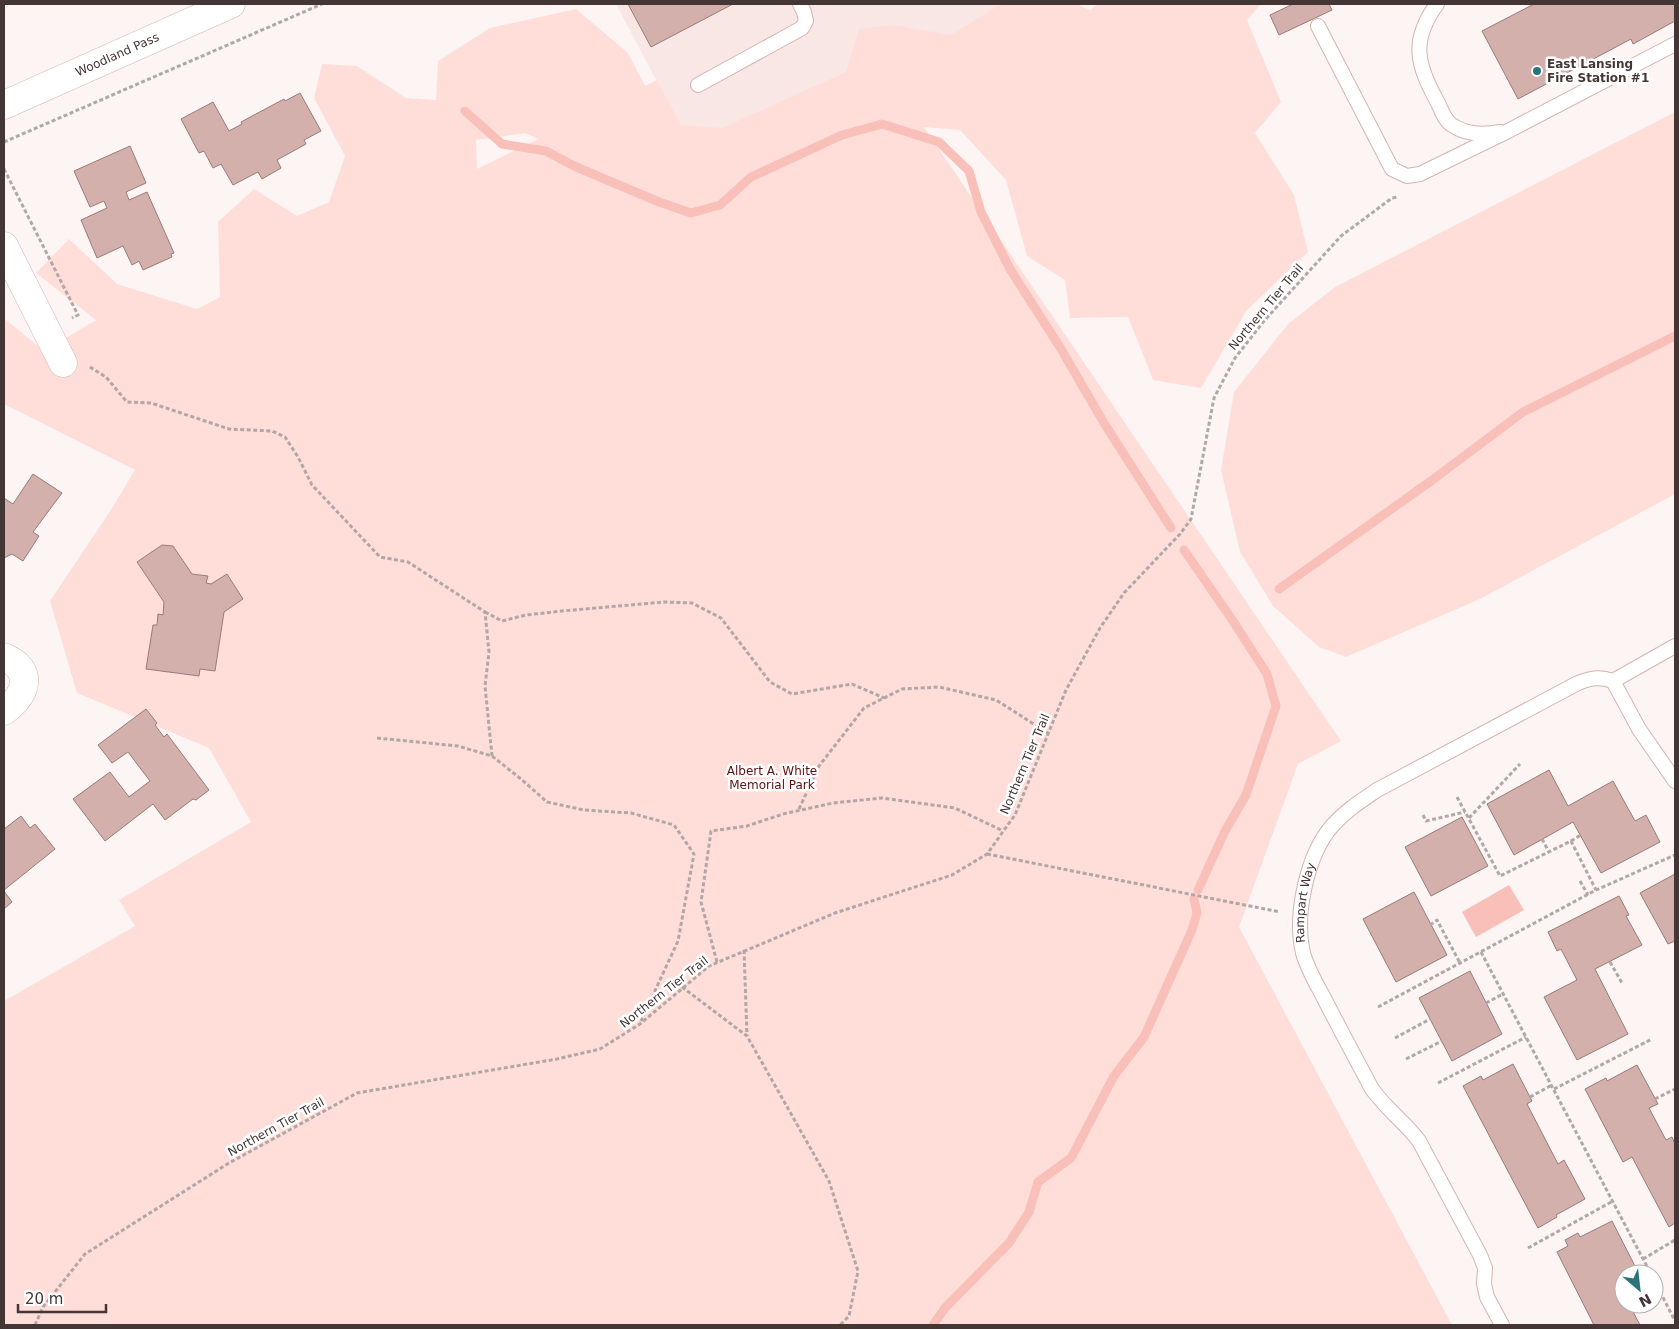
<svg xmlns="http://www.w3.org/2000/svg" width="1679" height="1329" viewBox="0 0 1679 1329" font-family="'DejaVu Sans',sans-serif">
  <rect width="100%" height="100%" fill="#fcf5f4"/>
  <!-- built -->
  <path fill="#f9e7e5" d="M616,4H1035L709,180Z"/>
  <!-- green -->
  <g fill="#ffdeda" fill-rule="evenodd">
    <path d="M1001,4H1076L1090,10L1097,4H1261L1247,20L1281,102L1255,133L1294,195L1308,252L1247,310L1201,388L1153,380L1128,317L1070,318L1065,280L1027,256L1006,180L960,130L924,127L1341,741L1298,764L1239,927L1452,1325H4V1001L135,926L119,900L251,822L209,748L77,693L50,601L109,513L135,470L4,404V318L44,351L96,320L36,273L69,239L117,284L197,309L220,297L218,222L254,189L297,216L329,202L345,156L314,98L322,64L357,66L406,98L436,100L438,61L490,28L576,9L628,53L645,86L657,80L681,125L722,128L846,72L859,29L893,25L951,35ZM525,133L538,139L477,169L476,140Z"/>
    <path d="M1675,112V494L1480,599L1346,657L1319,647L1273,606L1240,552L1221,470L1234,392L1288,324L1335,287Z"/>
  </g>
  <!-- water -->
  <path fill="#f9c0ba" d="M1509,885L1524,910L1476,937L1462,912Z"/>
  <g fill="none" stroke-linecap="round" stroke-linejoin="round">
    <!-- stream -->
    <g stroke="#f9c0ba" stroke-width="9">
      <path d="M465,111L502,144L546,151L574,166L659,202L691,213L720,205L751,177L842,135L882,124L939,142L969,171L981,212L1010,269L1061,349L1104,423L1171,528"/>
      <path d="M1184,550L1233,621L1267,674L1276,706L1246,795L1225,831L1198,890"/>
      <path d="M1279,589L1431,481L1523,412L1675,336"/>
      <path d="M933,1325L945,1308L1009,1243L1029,1212L1038,1182L1071,1158L1114,1076L1144,1037L1192,930L1197,913L1194,899"/>
    </g>
  </g>
  <!-- building -->
  <g fill="#d3b0ac" stroke="#9b7a77">
    <path d="M628,4H733L651,47Z"/>
    <path d="M1293,4H1329L1332,10L1279,35L1270,15Z"/>
    <path d="M1534,4H1675V21L1633,44L1631,39L1518,99L1482,31Z"/>
    <path d="M300,93L321,131L304,140L306,144L277,160L281,168L262,179L258,172L233,185L221,164L213,168L204,151L199,153L181,119L213,102L229,131L242,124L241,122L284,99L285,101Z"/>
    <path d="M130,146L146,183L126,192L129,200L147,192L174,253L171,254L172,257L143,270L139,261L132,265L123,246L97,258L81,220L107,208L104,201L90,207L74,171Z"/>
    <path d="M33,474L62,493L33,532L39,536L23,561L12,554L4,558V498L13,504Z"/>
    <path d="M162,545L173,546L192,574L208,576L206,583L211,584L227,574L243,599L224,612L215,671L200,669L199,676L146,669L153,625H157L158,614L163,615L164,602L137,562Z"/>
    <path d="M146,709L157,723L155,725L164,737L167,734L209,790L196,800L193,799L165,820L153,804L105,841L73,799L110,772L129,797L150,781L128,752L112,763L98,745Z"/>
    <path d="M1549,770L1568,806L1613,781L1635,821L1646,815L1660,842L1601,873L1573,822L1514,855L1487,804Z"/>
    <path d="M21,816L30,828L35,824L55,849L4,890V829Z"/>
    <path d="M1462,817L1488,866L1431,896L1405,847Z"/>
    <path d="M1675,874V941L1668,944L1640,893Z"/>
    <path d="M4,891L12,902L4,909Z"/>
    <path d="M1414,892L1447,955L1396,982L1363,919Z"/>
    <path d="M1619,896L1629,915L1626,916L1642,945L1595,969L1628,1034L1577,1060L1544,997L1577,980L1561,949L1557,951L1548,932Z"/>
    <path d="M1470,971L1502,1034L1452,1061L1419,998Z"/>
    <path d="M1513,1064L1532,1101L1527,1104L1558,1164L1564,1160L1585,1199L1556,1215L1557,1217L1538,1228L1463,1086L1481,1076L1483,1080Z"/>
    <path d="M1637,1065L1658,1104L1649,1108L1666,1140L1672,1137L1675,1144V1223L1669,1227L1632,1157L1623,1162L1585,1089L1606,1078L1607,1081Z"/>
    <path d="M1612,1221L1639,1274H1624V1304H1634L1630,1306L1640,1325H1594L1557,1252L1568,1246L1565,1240L1578,1233L1580,1237Z"/>
  </g>
  <g fill="none" stroke-linecap="round" stroke-linejoin="round">
    <defs>
      <g id="lane">
        <path d="M1437,4C1410,41 1417,65 1438,103C1441,109 1445,121 1452,125C1466,135 1483,135 1500,132"/>
        <path d="M1318,26L1392,169L1407,176L1420,174L1508,131L1675,44"/>
        <path d="M698,85L802,28L806,21L804,12L800,4"/>
        <path d="M1613,681L1639,729L1675,781"/>
        <path id="s1" d="M1502,1325L1487,1297L1484,1284L1485,1268L1480,1255L1419,1141C1405,1122 1386,1109 1372,1089C1357,1061 1342,1033 1327,1004C1319,988 1308,971 1303,953C1294,915 1307,855 1332,826C1345,811 1361,801 1377,790L1576,684C1590,678 1599,676 1613,681L1675,646"/>
      </g>
      <g id="street">
        <path id="s2" d="M4,105L231,4"/>
        <path d="M4,246L63,363"/>
        <path d="M4,657C8,659 14,662 17,665C34,682 18,701 4,711"/>
      </g>
    </defs>
    <!-- lane casing -->
    <use href="#lane" stroke="#d6b3af" stroke-width="16"/>
    <!-- street casing -->
    <use href="#street" stroke="#d6b3af" stroke-width="29"/>
    <!-- path -->
    <g stroke="#b1a7a6" stroke-width="3" stroke-dasharray="4 2.5" stroke-linecap="butt">
      <path d="M4,142L322,4"/>
      <path d="M4,169L78,315L72,318"/>
      <path d="M90,367L106,377L127,402L151,403L229,429L272,431L285,437L298,457L312,485L380,557L408,562L485,612L489,652L485,686L492,756"/>
      <path d="M485,612L502,621L526,615L562,611L664,602L692,603L721,618L770,682L792,694L852,684L884,698"/>
      <path d="M377,738L458,746L492,756L521,779L547,802L584,810L631,813L674,825L694,854L678,941L641,1021"/>
      <path d="M1457,797L1500,876L1571,841L1596,890"/>
      <path d="M799,809L819,766L864,708L902,689L939,687L996,700L1048,733"/>
      <path d="M1423,815L1426,821L1465,812"/>
      <path d="M1469,818L1520,764"/>
      <path d="M1542,839L1549,852"/>
      <path d="M1571,841L1581,835"/>
      <path d="M987,854L1280,912"/>
      <path d="M1580,881L1588,895"/>
      <path d="M1430,925L1437,920L1460,963"/>
      <path d="M744,950L747,1036"/>
      <path d="M1481,952L1651,1274"/>
      <path d="M717,962L701,902L711,831L747,826L783,814L833,803L882,798L955,808L1003,831"/>
      <path d="M1610,962L1622,983"/>
      <path d="M682,987L747,1036L829,1181L858,1271L849,1316L840,1325"/>
      <path d="M1486,1003L1503,994"/>
      <path d="M1378,1007L1596,890L1675,855"/>
      <path d="M1395,1038L1430,1019"/>
      <path d="M1406,1059L1442,1041"/>
      <path d="M1438,1083L1526,1037"/>
      <path d="M1554,1089L1652,1039"/>
      <path d="M1530,1097L1552,1085"/>
      <path d="M1655,1099L1675,1089"/>
      <path d="M1528,1248L1613,1201"/>
      <path d="M1643,1259L1675,1240"/>
      <path d="M1654,1280L1675,1321"/>
      <path d="M35,1325L43,1307L85,1254L229,1163L357,1093L557,1059L600,1049L640,1024L709,966L835,913L952,875L987,854L1015,815L1066,690L1100,628L1124,593L1180,534L1191,519L1214,398L1235,358L1264,321L1341,236L1392,198L1398,197"/>
    </g>
    <!-- lane -->
    <use href="#lane" stroke="#fff" stroke-width="14"/>
    <!-- street -->
    <use href="#street" stroke="#fff" stroke-width="28"/>
  </g>
  <!-- markers -->
  <circle fill="#2b747c" stroke="#fff" stroke-width="2" cx="1537" cy="71" r="5"/>
  <g text-anchor="middle" dominant-baseline="central" stroke-width="5" stroke-linejoin="round" paint-order="stroke">
    <!-- street labels -->
    <g font-size="12" fill="#443634" stroke="#fff">
      <text stroke="none"><textPath href="#s2" startOffset="124">Woodland Pass</textPath></text>
      <text transform="translate(1266 307) rotate(-50)">Northern Tier Trail</text>
      <text transform="translate(1025 764) rotate(-67)">Northern Tier Trail</text>
      <text stroke="none"><textPath href="#s1" startOffset="478">Rampart Way</textPath></text>
      <text transform="translate(664 992) rotate(-38)">Northern Tier Trail</text>
      <text transform="translate(276 1127) rotate(-29)">Northern Tier Trail</text>
    </g>
    <!-- poi labels -->
    <g font-size="12" font-weight="bold" fill="#443634" stroke="#fff" text-anchor="start">
      <text x="1547" y="64">East Lansing<tspan x="1547" dy="14">Fire Station #1</tspan></text>
    </g>
    <!-- park labels -->
    <g font-size="12" fill="#5e0e10" stroke="#fff">
      <text x="772" y="771">Albert A. White<tspan x="772" dy="14">Memorial Park</tspan></text>
    </g>
  </g>
  <!-- border -->
  <rect width="1679" height="1329" fill="none" stroke="#443634" stroke-width="10"/>
  <!-- north arrow -->
  <g transform="translate(1639 1289) rotate(152)"><circle r="24" fill="#ffffff" stroke="#b4afae"/>
  <path d="M0-4L9 19L0 12L-9 19Z" fill="#2b747c"/>
  <text y="-8" font-size="14" font-weight="bold" text-anchor="middle" fill="#443634">N</text>
  </g>
  <!-- scale -->
  <path d="M18 1304v8h88v-8" fill="none" stroke="#443634" stroke-width="2.5"/>
  <text x="25" y="1304" font-size="15" fill="#443634" stroke="#ffffff" stroke-width="4" paint-order="stroke">20 m</text>
</svg>
